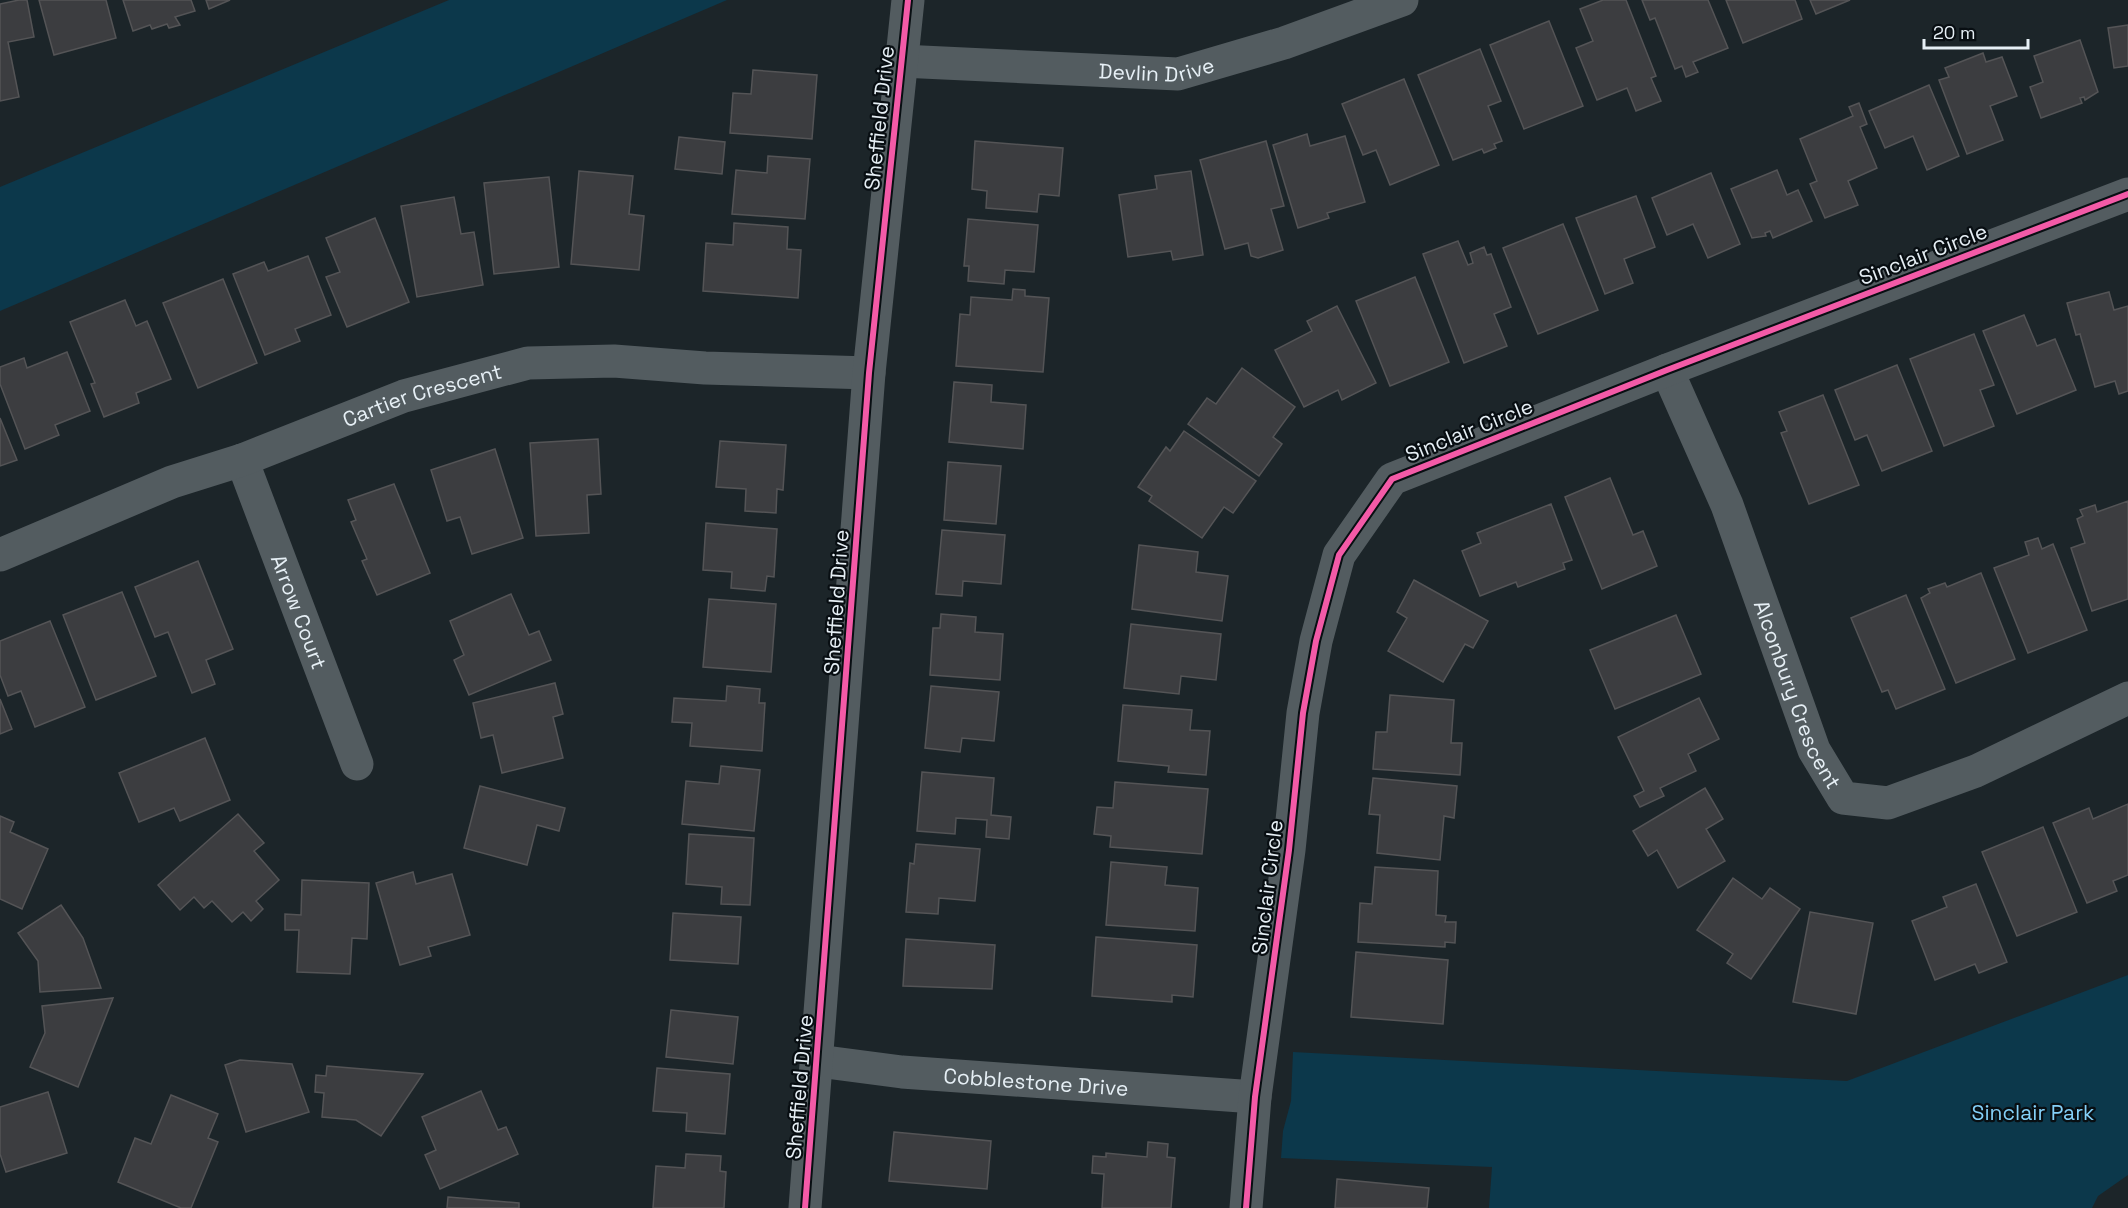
<svg xmlns="http://www.w3.org/2000/svg" width="2128" height="1208" viewBox="0 0 2128 1208" font-family="'Space Grotesk',sans-serif">
  <rect width="100%" height="100%" fill="#1c2529"/>
  <!-- green -->
  <g fill="#0c384b">
    <path d="M449,0H727L0,311V187Z"/>
    <path d="M2128,975V1175L2098,1196L2092,1208H1489L1492,1167L1281,1158L1283,1131L1291,1101L1293,1052L1847,1081Z"/>
  </g>
  <!-- building -->
  <g fill="#3c3d40" stroke="#545456" stroke-width="1.5">
    <path d="M19,0H27L34,37L8,42L19,97L0,101V4Z"/>
    <path d="M39,0H106L116,38L54,55Z"/>
    <path d="M123,0H191L195,11L175,17L180,25L169,28L167,24L152,29L150,25L133,31Z"/>
    <path d="M206,0H230L209,9Z"/>
    <path d="M1603,0H1626L1656,76L1651,78L1661,101L1636,111L1627,88L1597,100L1576,48L1593,41L1580,9Z"/>
    <path d="M1642,0H1708L1728,48L1693,62L1698,72L1686,77L1682,66L1675,69L1655,18L1650,20Z"/>
    <path d="M1726,0H1795L1802,19L1743,43Z"/>
    <path d="M1810,0H1850L1816,14Z"/>
    <path d="M1549,21L1583,106L1524,129L1490,45Z"/>
    <path d="M2128,25V66L2114,68L2108,28Z"/>
    <path d="M2080,40L2098,92L2085,100L2084,97L2080,98L2082,103L2041,118L2030,87L2043,82L2034,56Z"/>
    <path d="M1480,49L1501,101L1488,106L1502,141L1494,144L1496,148L1484,153L1482,149L1453,160L1418,75Z"/>
    <path d="M1983,53L1986,62L2002,57L2017,96L1990,106L2003,140L1967,154L1939,80L1949,77L1945,68Z"/>
    <path d="M753,70L817,75L812,139L730,133L733,93L751,94Z"/>
    <path d="M1404,79L1439,165L1390,185L1376,150L1363,155L1342,104Z"/>
    <path d="M1929,85L1959,156L1927,170L1913,136L1885,148L1869,111Z"/>
    <path d="M1859,103L1867,124L1860,127L1877,168L1848,181L1858,205L1825,218L1810,184L1817,181L1800,139L1853,116L1849,107Z"/>
    <path d="M1307,134L1310,146L1345,136L1365,202L1327,213L1329,218L1298,228L1273,145Z"/>
    <path d="M679,137L725,142L722,174L675,169Z"/>
    <path d="M975,141L1063,148L1059,196L1039,194L1037,212L986,208L987,191L972,189Z"/>
    <path d="M1266,141L1284,206L1271,209L1283,250L1258,258L1251,256L1248,243L1225,249L1200,160Z"/>
    <path d="M768,156L810,159L805,219L732,214L736,170L767,173Z"/>
    <path d="M1777,170L1787,195L1798,190L1812,221L1773,238L1770,231L1765,233L1766,236L1752,238L1731,189Z"/>
    <path d="M579,171L633,176L629,214L644,216L639,270L571,264Z"/>
    <path d="M1191,171L1203,255L1173,260L1171,251L1128,257L1119,195L1157,189L1155,176Z"/>
    <path d="M1711,173L1740,244L1708,258L1693,224L1667,235L1652,198Z"/>
    <path d="M549,177L559,267L494,274L484,183Z"/>
    <path d="M1636,196L1655,247L1624,259L1633,283L1605,294L1576,218Z"/>
    <path d="M454,197L461,234L474,232L483,285L417,297L401,206Z"/>
    <path d="M375,218L409,302L347,327L326,277L340,272L326,238Z"/>
    <path d="M968,219L1038,225L1034,272L1005,270L1004,284L968,281L969,266H964Z"/>
    <path d="M734,223L788,227L787,249L801,250L798,298L703,291L706,243L733,245Z"/>
    <path d="M1563,224L1598,310L1538,334L1503,248Z"/>
    <path d="M1458,241L1468,265L1473,263L1470,253L1484,247L1487,255L1491,254L1511,307L1494,314L1507,346L1464,363L1423,254Z"/>
    <path d="M308,256L331,315L295,329L300,341L265,355L233,274L264,262L268,271Z"/>
    <path d="M1415,277L1449,362L1390,386L1356,301Z"/>
    <path d="M223,279L257,363L198,388L163,303Z"/>
    <path d="M1013,289L1025,290V296L1049,298L1043,372L956,366L960,314L970,315L971,297L1012,300Z"/>
    <path d="M2109,292L2114,310L2128,306V391L2119,394L2115,381L2095,387L2080,334L2076,335L2067,303Z"/>
    <path d="M125,300L136,326L147,321L171,379L136,393L139,403L104,417L91,384L95,383L70,322Z"/>
    <path d="M1337,306L1376,383L1342,400L1338,390L1304,407L1275,350L1312,331L1307,321Z"/>
    <path d="M2024,315L2037,346L2055,339L2076,390L2017,414L1983,331Z"/>
    <path d="M1974,334L1994,385L1980,390L1994,426L1944,446L1910,359Z"/>
    <path d="M67,352L90,411L55,425L59,435L25,449L0,384V367L24,358L27,368Z"/>
    <path d="M1897,365L1932,451L1882,471L1867,435L1855,440L1835,390Z"/>
    <path d="M1242,368L1295,407L1273,437L1282,444L1259,476L1188,424L1207,398L1216,404Z"/>
    <path d="M954,382L992,385L991,402L1026,405L1023,449L949,442Z"/>
    <path d="M1823,395L1859,485L1809,504L1781,433L1787,431L1779,412Z"/>
    <path d="M0,418L17,460L0,466Z"/>
    <path d="M1184,431L1256,481L1233,513L1224,507L1202,538L1149,501L1152,496L1138,487L1166,447L1170,451Z"/>
    <path d="M598,439L601,494L587,495L589,533L536,536L530,443Z"/>
    <path d="M720,441L786,445L783,490L777,489L776,513L745,511L746,489L716,487Z"/>
    <path d="M495,449L523,538L472,554L460,517L447,521L431,470Z"/>
    <path d="M948,462L1001,466L996,524L944,520Z"/>
    <path d="M1610,478L1633,535L1643,531L1657,566L1602,589L1565,497Z"/>
    <path d="M394,484L430,573L377,595L362,561L367,559L351,522L356,520L348,500Z"/>
    <path d="M2128,501V599L2092,611L2071,548L2085,543L2077,519L2083,516L2080,510L2095,505L2097,512Z"/>
    <path d="M1551,504L1572,560L1563,563L1565,569L1518,587L1516,582L1480,596L1462,551L1481,543L1477,533Z"/>
    <path d="M706,523L777,529L774,577L767,576L765,591L731,588L732,572L703,570Z"/>
    <path d="M942,530L1005,535L1001,584L963,581L962,596L936,594Z"/>
    <path d="M2038,538L2042,549L2053,544L2087,630L2028,653L1994,568L2029,555L2025,542Z"/>
    <path d="M1139,545L1198,552L1196,572L1228,576L1222,621L1132,609Z"/>
    <path d="M198,561L233,649L206,660L215,684L192,693L168,632L155,637L135,587Z"/>
    <path d="M1981,573L2015,659L1956,683L1921,598L1930,593L1928,589L1945,583L1947,587Z"/>
    <path d="M1414,580L1488,621L1473,648L1465,644L1443,682L1388,651L1407,618L1397,612Z"/>
    <path d="M122,592L156,676L96,700L63,615Z"/>
    <path d="M511,594L529,635L539,631L551,660L469,695L454,660L464,655L450,621Z"/>
    <path d="M1906,595L1945,689L1896,709L1888,690L1882,692L1851,618Z"/>
    <path d="M709,599L776,604L771,672L703,667Z"/>
    <path d="M941,614L976,617L975,632L1003,634L1000,680L930,675L933,628H940Z"/>
    <path d="M1676,615L1701,674L1615,709L1590,650Z"/>
    <path d="M50,621L85,707L35,727L21,691L8,696L0,675V641Z"/>
    <path d="M1131,624L1221,634L1216,680L1181,676L1179,694L1124,688Z"/>
    <path d="M555,683L563,714L553,717L563,758L502,773L493,735L481,738L473,703Z"/>
    <path d="M727,686L760,689L759,703H765L762,751L690,746L692,723L672,722L674,698L726,701Z"/>
    <path d="M931,686L999,692L994,741L962,738L960,752L925,748Z"/>
    <path d="M1390,695L1454,700L1451,743H1462L1460,775L1373,769L1376,732H1387Z"/>
    <path d="M1699,698L1719,739L1688,754L1696,771L1660,788L1664,796L1640,807L1634,796L1644,791L1618,737Z"/>
    <path d="M0,699L12,729L0,734Z"/>
    <path d="M1123,705L1192,710L1190,730L1210,731L1206,775L1168,772L1169,766L1118,761Z"/>
    <path d="M205,738L230,800L180,821L174,808L139,822L119,773Z"/>
    <path d="M721,766L760,770L754,831L682,824L686,781L719,784Z"/>
    <path d="M922,772L994,778L991,815L1011,817L1009,839L986,837L987,820L956,818L955,834L917,831Z"/>
    <path d="M1373,778L1457,786L1454,818L1444,816L1440,860L1377,853L1380,815L1369,814Z"/>
    <path d="M1115,782L1208,789L1202,854L1110,847L1111,836L1094,834L1097,807L1113,808Z"/>
    <path d="M480,786L565,808L559,831L537,825L527,865L464,848Z"/>
    <path d="M1705,788L1723,819L1706,829L1725,861L1678,888L1657,850L1648,856L1633,831Z"/>
    <path d="M2128,804V875L2113,881L2117,891L2087,903L2053,823L2089,808L2093,819Z"/>
    <path d="M238,814L264,843L254,851L279,880L256,901L263,909L251,921L243,912L232,922L212,901L204,908L194,897L180,910L158,885Z"/>
    <path d="M0,816L14,822L10,832L48,849L22,909L0,899Z"/>
    <path d="M2043,827L2077,912L2017,936L1982,852Z"/>
    <path d="M689,834L754,838L750,905L721,904L722,887L686,884Z"/>
    <path d="M916,844L980,849L975,901L939,898L938,914L906,912L910,863L914,864Z"/>
    <path d="M1111,862L1167,867L1165,885L1198,888L1195,931L1106,925Z"/>
    <path d="M1375,867L1438,871L1436,915L1446,916L1445,922H1456L1455,943L1445,942V947L1358,942L1360,903L1372,904Z"/>
    <path d="M413,872L416,884L452,874L470,935L428,947L431,956L400,965L376,883Z"/>
    <path d="M1733,878L1762,899L1770,888L1800,909L1751,979L1727,963L1733,954L1697,930Z"/>
    <path d="M302,880L369,883L367,939L352,938L350,974L297,972L299,930H285V914L301,915Z"/>
    <path d="M1976,884L2007,962L1979,973L1975,964L1935,980L1912,921L1947,907L1943,897Z"/>
    <path d="M61,905L83,938L101,988L40,992L38,961L18,933Z"/>
    <path d="M1810,912L1873,923L1856,1014L1793,1002Z"/>
    <path d="M673,913L741,917L738,964L670,960Z"/>
    <path d="M1096,937L1197,945L1193,997L1172,995V1002L1092,996Z"/>
    <path d="M906,939L995,945L992,989L903,986Z"/>
    <path d="M1356,952L1448,960L1443,1024L1351,1017Z"/>
    <path d="M113,998L78,1087L30,1067L45,1033L42,1006Z"/>
    <path d="M671,1010L738,1017L733,1064L666,1057Z"/>
    <path d="M240,1060L292,1064L309,1112L246,1132L225,1065Z"/>
    <path d="M327,1066L423,1074L381,1136L356,1120L322,1117L324,1093L315,1092L316,1075L326,1076Z"/>
    <path d="M657,1068L730,1074L725,1134L686,1131L687,1113L653,1111Z"/>
    <path d="M481,1091L498,1130L506,1127L518,1154L440,1189L425,1155L436,1150L422,1117Z"/>
    <path d="M48,1092L67,1153L6,1172L0,1154V1107Z"/>
    <path d="M171,1095L218,1114L208,1138L218,1142L191,1208H181L118,1182L135,1138L151,1144Z"/>
    <path d="M894,1132L991,1141L987,1189L889,1181Z"/>
    <path d="M1148,1142L1168,1144L1167,1157L1175,1158L1171,1208H1102L1104,1174L1092,1173L1093,1156L1106,1157V1153L1147,1157Z"/>
    <path d="M686,1154L721,1156L720,1171L726,1172L724,1208H653L656,1166L685,1168Z"/>
    <path d="M1337,1179L1429,1188L1427,1208H1335Z"/>
    <path d="M448,1197L519,1203V1208H447Z"/>
  </g>
  <g fill="none" stroke-linecap="round" stroke-linejoin="round">
    <!-- street -->
    <g stroke="#535c60" stroke-width="33">
      <path id="s1" d="M901,61L1178,74L1284,43L1402,0"/>
      <path id="s2" d="M1667,370L1727,505L1814,750L1843,798L1888,803L1976,771L2128,698"/>
      <path id="s3" d="M242,460L357,764"/>
      <path id="s4" d="M0,555L172,482L242,460L404,396L528,363L614,361L705,368L869,373"/>
      <path id="s5" d="M818,1061L902,1072L1255,1097"/>
      <path d="M805,1208L869,373L908,0"/>
      <path d="M1246,1208L1255,1097L1289,850L1303,713L1316,641L1339,555L1392,479L1667,370L2128,194"/>
    </g>
    <defs>
      <g id="cycleway">
        <path d="M805,1208L869,373L908,0"/>
        <path d="M1246,1208L1255,1097L1289,850L1303,713L1316,641L1339,555L1392,479L1667,370L2128,194"/>
      </g>
    </defs>
    <!-- cycleway casing -->
    <use href="#cycleway" stroke="#080e12" stroke-width="10"/>
    <!-- cycleway -->
    <use href="#cycleway" stroke="#f35aa7" stroke-width="6"/>
  </g>
  <g text-anchor="middle" dominant-baseline="central" stroke-width="4.5" stroke-linejoin="round" paint-order="stroke">
    <!-- street labels -->
    <g font-size="21" fill="#e6eff5" stroke="#080e12">
      <text stroke="none"><textPath href="#s1" startOffset="256">Devlin Drive</textPath></text>
      <text transform="translate(879 118) rotate(-84)">Sheffield Drive</text>
      <text transform="translate(1923 254) rotate(-21)">Sinclair Circle</text>
      <text stroke="none"><textPath href="#s4" startOffset="452">Cartier Crescent</textPath></text>
      <text transform="translate(1469 430) rotate(-22)">Sinclair Circle</text>
      <text transform="translate(836 602) rotate(-86)">Sheffield Drive</text>
      <text stroke="none"><textPath href="#s3" startOffset="162">Arrow Court</textPath></text>
      <text stroke="none"><textPath href="#s2" startOffset="350">Alconbury Crescent</textPath></text>
      <text transform="translate(1267 887) rotate(-83)">Sinclair Circle</text>
      <text stroke="none"><textPath href="#s5" startOffset="219">Cobblestone Drive</textPath></text>
      <text transform="translate(799 1087) rotate(-85)">Sheffield Drive</text>
    </g>
    <!-- park labels -->
    <g font-size="21" fill="#84d0f8" stroke="#080e12">
      <text x="2033" y="1112">Sinclair Park</text>
    </g>
  </g>
  <!-- scale -->
  <path d="M1924 39v9h104v-9" fill="none" stroke="#e6eff5" stroke-width="3"/>
  <text x="1933" y="39" font-size="18" fill="#e6eff5" stroke="#080e12" stroke-width="4.5" paint-order="stroke">20 m</text>
</svg>
